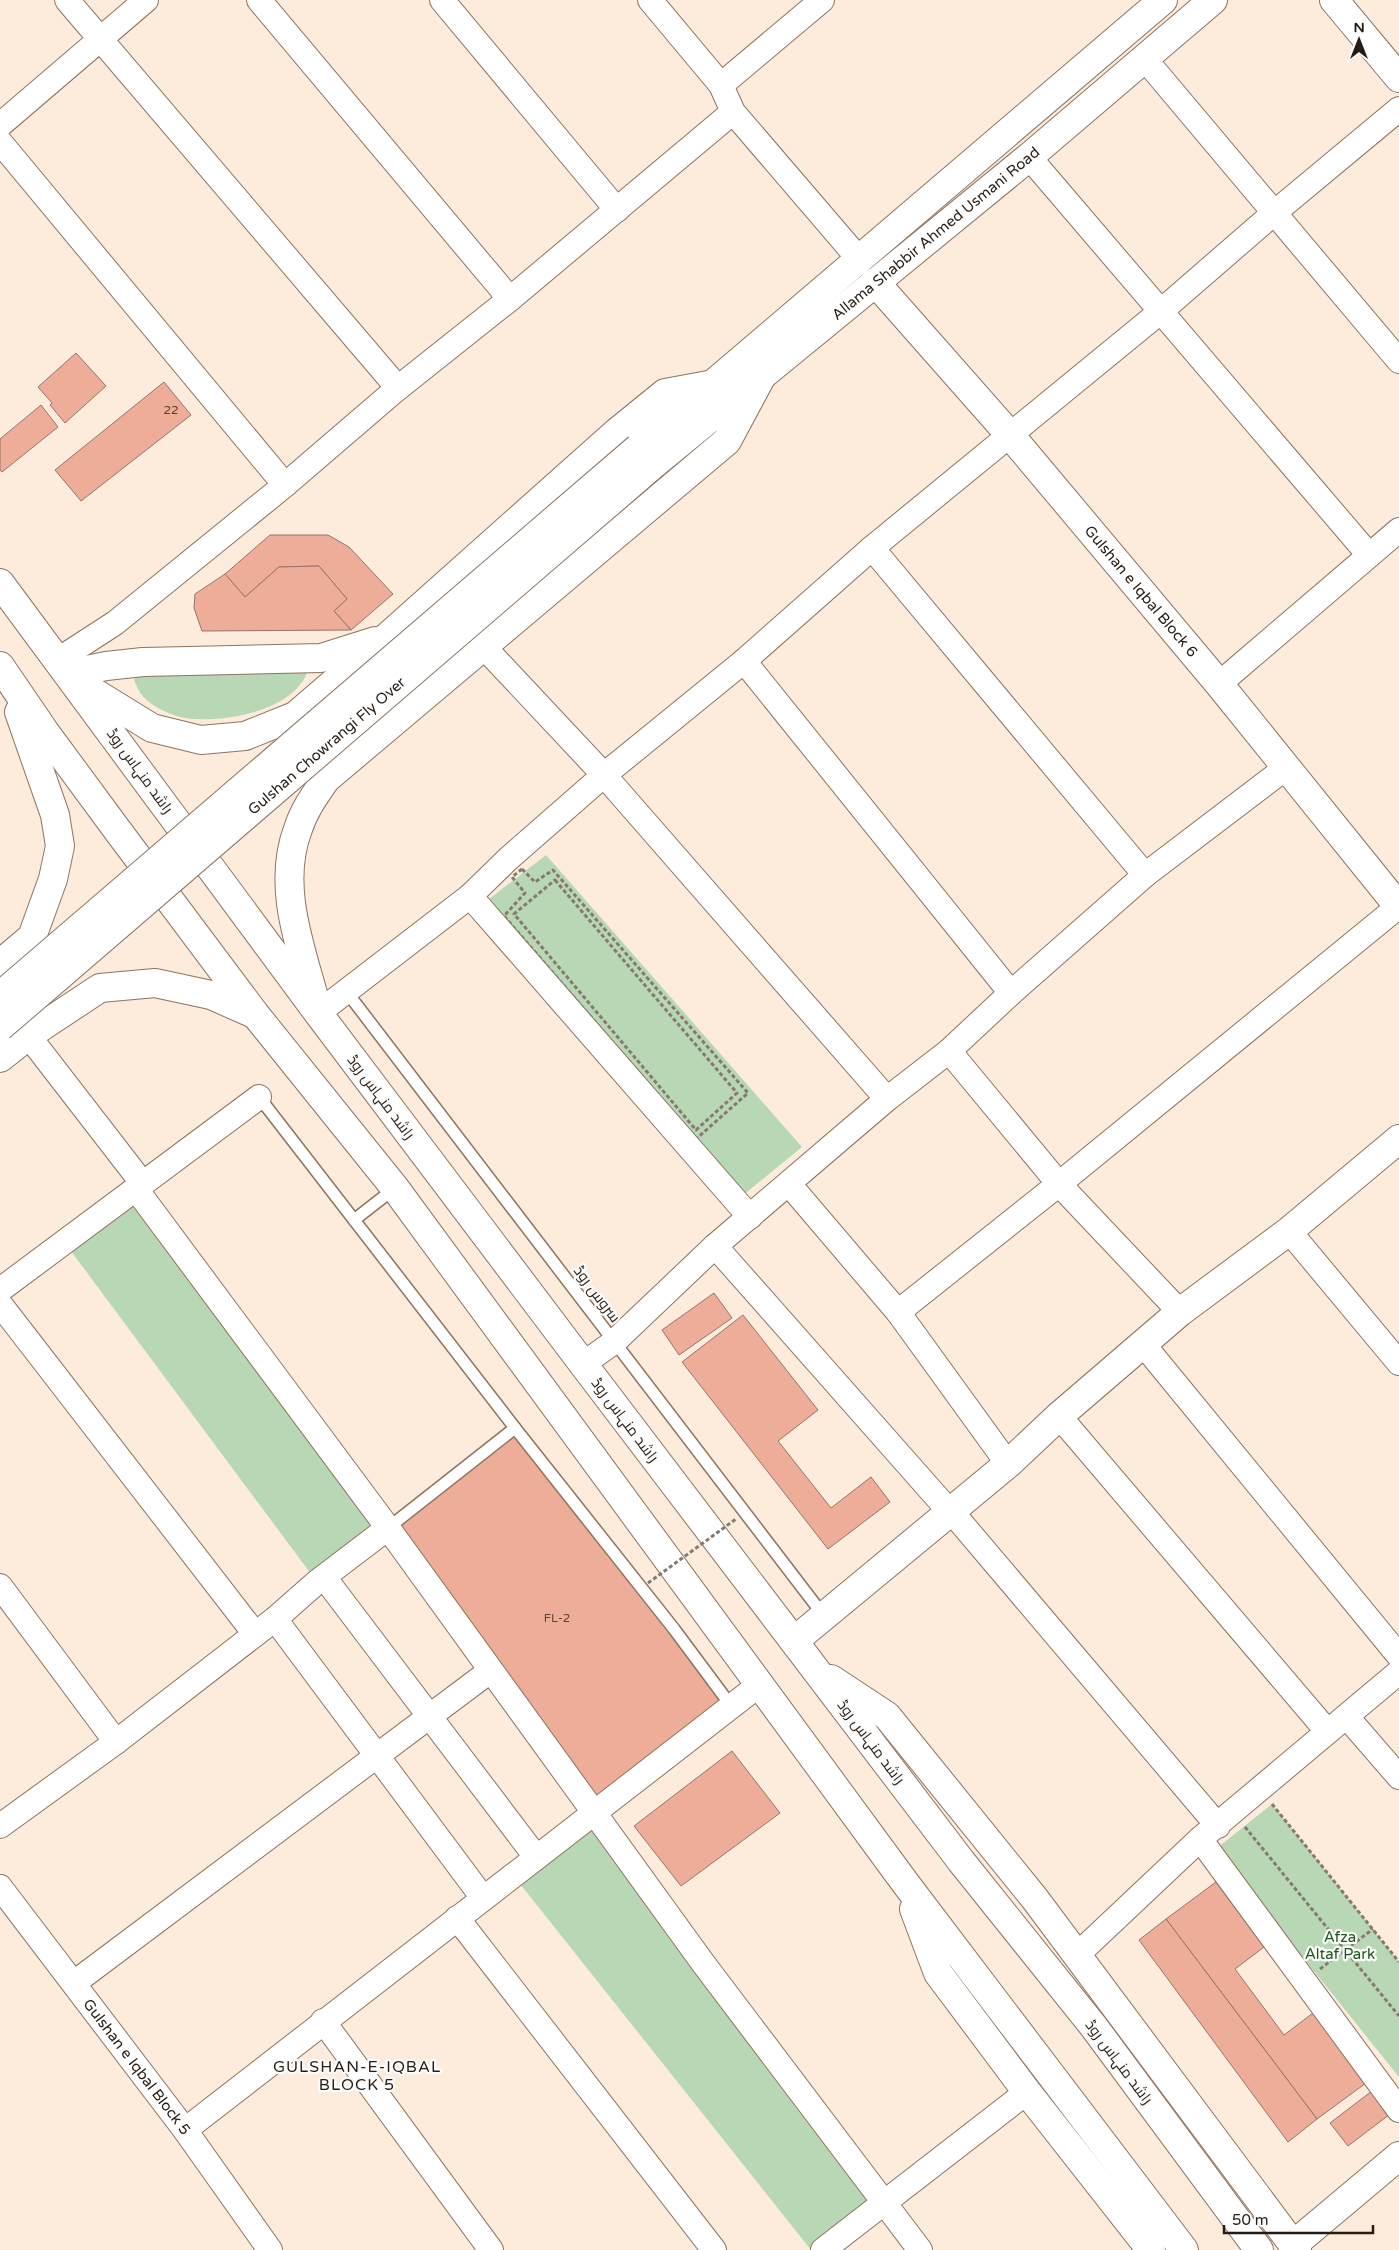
<svg xmlns="http://www.w3.org/2000/svg" width="1399" height="2250" viewBox="0 0 1399 2250" font-family="'Varela Round',Cairo,sans-serif">
  <rect width="100%" height="100%" fill="#fdebdc"/>
  <!-- green -->
  <g fill="#b7d7b5">
    <path d="M140,669L308,670C295,712 218,725 180,717C168,714 148,704 141,694C138,690 136,684 134,680Z"/>
    <path d="M546,855L802,1147L742,1196L484,903Z"/>
    <path d="M136,1189L389,1528L317,1582L65,1243Z"/>
    <path d="M1272,1804L1399,1962V2077L1216,1849Z"/>
    <path d="M597,1810L885,2203L823,2250H811L513,1875Z"/>
  </g>
  <!-- building -->
  <g fill="#eead99" stroke="#977469">
    <path d="M76,353L106,386L65,423L50,405L52,403L38,387Z"/>
    <path d="M164,382L191,415L81,501L55,470Z"/>
    <path d="M41,405L58,427L2,472L0,470V439Z"/>
    <path d="M270,535H328L349,547L393,594L351,630L334,611L347,599L319,566L279,567L245,597L225,574Z"/>
    <path d="M319,566L347,599L334,611L351,630L202,631L194,608L195,594L225,574L245,597L279,567Z"/>
    <path d="M714,1293L732,1318L679,1355L662,1330Z"/>
    <path d="M743,1315L818,1410L778,1441L831,1508L871,1477L890,1502L828,1549L682,1362Z"/>
    <path d="M512,1429L729,1707L597,1810L389,1528Z"/>
    <path d="M732,1751L780,1813L681,1886L634,1826Z"/>
    <path d="M1216,1882L1264,1947L1235,1969L1284,2035L1313,2013L1366,2083L1317,2119L1166,1919Z"/>
    <path d="M1166,1919L1317,2119L1288,2142L1139,1940Z"/>
    <path d="M1376,2088L1394,2111L1348,2146L1330,2123Z"/>
  </g>
  <g fill="none" stroke-linecap="round" stroke-linejoin="round">
    <defs>
      <g id="lane">
        <path d="M346,991L824,1616"/>
        <path d="M259,1097L515,1428L674,1629L732,1707"/>
        <path d="M354,1220L395,1188"/>
        <path d="M388,1528L515,1428"/>
      </g>
      <g id="street">
        <path d="M67,0L398,388"/>
        <path d="M259,0L510,299"/>
        <path d="M442,0L617,210"/>
        <path d="M650,0L721,85L733,112L859,259"/>
        <path d="M1144,58L1399,361"/>
        <path d="M721,85L822,0"/>
        <path d="M0,125L146,0"/>
        <path d="M0,142L285,485"/>
        <path d="M1029,157L1369,555"/>
        <path d="M872,548L1145,875"/>
        <path d="M484,647L604,775L887,1099"/>
        <path d="M58,660L115,623L285,485L398,388L510,299L733,112"/>
        <path d="M744,661L1011,993"/>
        <path d="M1219,684L1399,530"/>
        <path d="M470,896L750,1217"/>
        <path d="M318,1013L470,896L508,859L604,775L744,661L872,548L1160,312L1274,213L1399,109"/>
        <path d="M17,1021L143,1184"/>
        <path d="M949,1051L1059,1184L1180,1312"/>
        <path d="M789,1184L898,1312L1008,1464"/>
        <path d="M136,1189L388,1528L703,1963L920,2250"/>
        <path d="M1289,1231L1399,1363"/>
        <path d="M715,1246L950,1512"/>
        <path d="M0,1290L259,1097"/>
        <path d="M0,1304L255,1634"/>
        <path d="M898,1312L1059,1184L1399,906"/>
        <path d="M1143,1344L1399,1656"/>
        <path d="M583,1364L614,1342L715,1246L887,1099L949,1051L1011,993L1145,875L1287,767"/>
        <path d="M1059,1416L1327,1731"/>
        <path d="M951,1511L1218,1826"/>
        <path d="M324,1577L536,1857"/>
        <path d="M0,1586L116,1742"/>
        <path d="M275,1619L483,1898"/>
        <path d="M1347,1717L1399,1777"/>
        <path d="M0,1826L116,1742L275,1619L317,1582L388,1528"/>
        <path d="M1200,1839L1399,2110"/>
        <path id="s1" d="M0,1887L185,2130L270,2250"/>
        <path d="M457,1918L714,2250"/>
        <path d="M1077,1955L1200,1839L1399,1672"/>
        <path d="M74,1983L490,1671"/>
        <path d="M323,2021L491,2250"/>
        <path d="M185,2130L759,1685"/>
        <path d="M823,2250L1027,2092"/>
      </g>
      <g id="secondary">
        <path d="M1334,0L1399,78"/>
        <path id="s2" d="M875,282L1010,435L1219,684L1399,907"/>
        <path d="M638,448L1163,0"/>
        <path id="s3" d="M654,464L1029,157L1213,0"/>
        <path d="M794,1641L1008,1464L1059,1416L1180,1312L1289,1231L1399,1139"/>
        <path d="M1293,2245L1399,2156"/>
      </g>
      <g id="primary">
        <path d="M0,583L318,1013L583,1364L961,1861L1094,2027L1259,2250"/>
        <path d="M0,666L45,732L118,831L255,1014L395,1188L906,1884L1184,2250"/>
        <path d="M68,674L106,666L143,662L321,658L375,641"/>
        <path d="M87,688L152,728L201,740L245,736L295,716L388,636L617,432L665,393L714,384"/>
        <path d="M0,964L32,937L53,879L60,846L55,815L19,712"/>
        <path d="M314,997C299,943 277,884 298,829C304,810 315,795 326,779L727,441L764,372"/>
        <path d="M0,1058L29,1035L100,988L155,983L211,995L254,1014"/>
        <path d="M831,1679L887,1716L1035,1899L1297,2250"/>
        <path d="M914,1909L938,1973L1027,2092L1151,2250"/>
      </g>
    </defs>
    <!-- lane casing -->
    <use href="#lane" stroke="#8f745e" stroke-width="14"/>
    <!-- street casing -->
    <use href="#street" stroke="#8f745e" stroke-width="26"/>
    <!-- secondary casing -->
    <use href="#secondary" stroke="#8f745e" stroke-width="30"/>
    <!-- primary casing -->
    <use href="#primary" stroke="#8f745e" stroke-width="30"/>
    <!-- path -->
    <g stroke="#87796e" stroke-width="3" stroke-dasharray="4 2.5" stroke-linecap="butt">
      <path d="M522,869L535,882L553,870L748,1093L696,1139L504,916L525,893L512,877Z"/>
      <path d="M555,880L737,1093L696,1130L514,914Z"/>
      <path d="M1272,1804L1399,1962"/>
      <path d="M1245,1827L1399,2016"/>
      <path d="M1320,1969L1373,1929"/>
    </g>
    <!-- lane -->
    <use href="#lane" stroke="#fff" stroke-width="11"/>
    <!-- street -->
    <use href="#street" stroke="#fff" stroke-width="24"/>
    <!-- secondary -->
    <use href="#secondary" stroke="#fff" stroke-width="28"/>
    <!-- primary -->
    <use href="#primary" stroke="#fff" stroke-width="28"/>
    <defs>
      <g id="secondary-bridge">
        <path d="M0,996L638,448"/>
        <path id="s4" d="M0,1027L654,464"/>
      </g>
    </defs>
    <!-- secondary-bridge casing -->
    <use href="#secondary-bridge" stroke="#8f745e" stroke-width="30" stroke-linecap="butt"/>
    <!-- path-bridge -->
    <path stroke="#87796e" stroke-width="3" stroke-dasharray="4 2.5" stroke-linecap="butt" d="M648,1583L736,1519"/>
    <!-- secondary-bridge -->
    <use href="#secondary-bridge" stroke="#fff" stroke-width="28"/>
  </g>
  <g text-anchor="middle" dominant-baseline="central" stroke-width="4.5" stroke-linejoin="round" paint-order="stroke">
    <!-- number labels -->
    <g font-size="12" fill="#594034">
      <text x="171" y="410">22</text>
      <text x="557" y="1618">FL-2</text>
    </g>
    <!-- street labels -->
    <g font-size="15" fill="#271c13" stroke="#fcfcfc">
      <text stroke="none"><textPath href="#s3" startOffset="364">Allama Shabbir Ahmed Usmani Road</textPath></text>
      <text stroke="none"><textPath href="#s2" startOffset="408">Gulshan e Iqbal Block 6</textPath></text>
      <text stroke="none"><textPath href="#s4" startOffset="431">Gulshan Chowrangi Fly Over</textPath></text>
      <text transform="translate(140 771) rotate(54)">راشد منہاس روڈ</text>
      <text transform="translate(381 1097) rotate(53)">راشد منہاس روڈ</text>
      <text transform="translate(597 1294) rotate(53)">سروس روڈ</text>
      <text transform="translate(625 1420) rotate(53)">راشد منہاس روڈ</text>
      <text transform="translate(871 1742) rotate(53)">راشد منہاس روڈ</text>
      <text transform="translate(1119 2062) rotate(53)">راشد منہاس روڈ</text>
      <text stroke="none"><textPath href="#s1" startOffset="226">Gulshan e Iqbal Block 5</textPath></text>
    </g>
    <!-- park labels -->
    <g font-size="15" fill="#1b591c" stroke="#fcfcfc">
      <text x="1340" y="1937">Afza<tspan x="1340" dy="17">Altaf Park</tspan></text>
    </g>
    <!-- neighbourhood labels -->
    <g font-size="16" letter-spacing="1" fill="#271c13" stroke="#fcfcfc">
      <text x="357" y="2067">GULSHAN-E-IQBAL<tspan x="357" dy="18">BLOCK 5</tspan></text>
    </g>
  </g>
  <!-- north arrow -->
  <g transform="translate(1359 40)" stroke="#fcfcfc" stroke-width="4" paint-order="stroke">
  <path d="M0-4L9 19L0 12L-9 19Z" fill="#271c13"/>
  <text y="-8" font-size="14" font-weight="bold" text-anchor="middle" fill="#271c13">N</text>
  </g>
  <!-- scale -->
  <path d="M1224 2225v8h149v-8" fill="none" stroke="#271c13" stroke-width="2.5"/>
  <text x="1232" y="2225" font-size="15" fill="#271c13" stroke="#fcfcfc" stroke-width="4" paint-order="stroke">50 m</text>
</svg>
